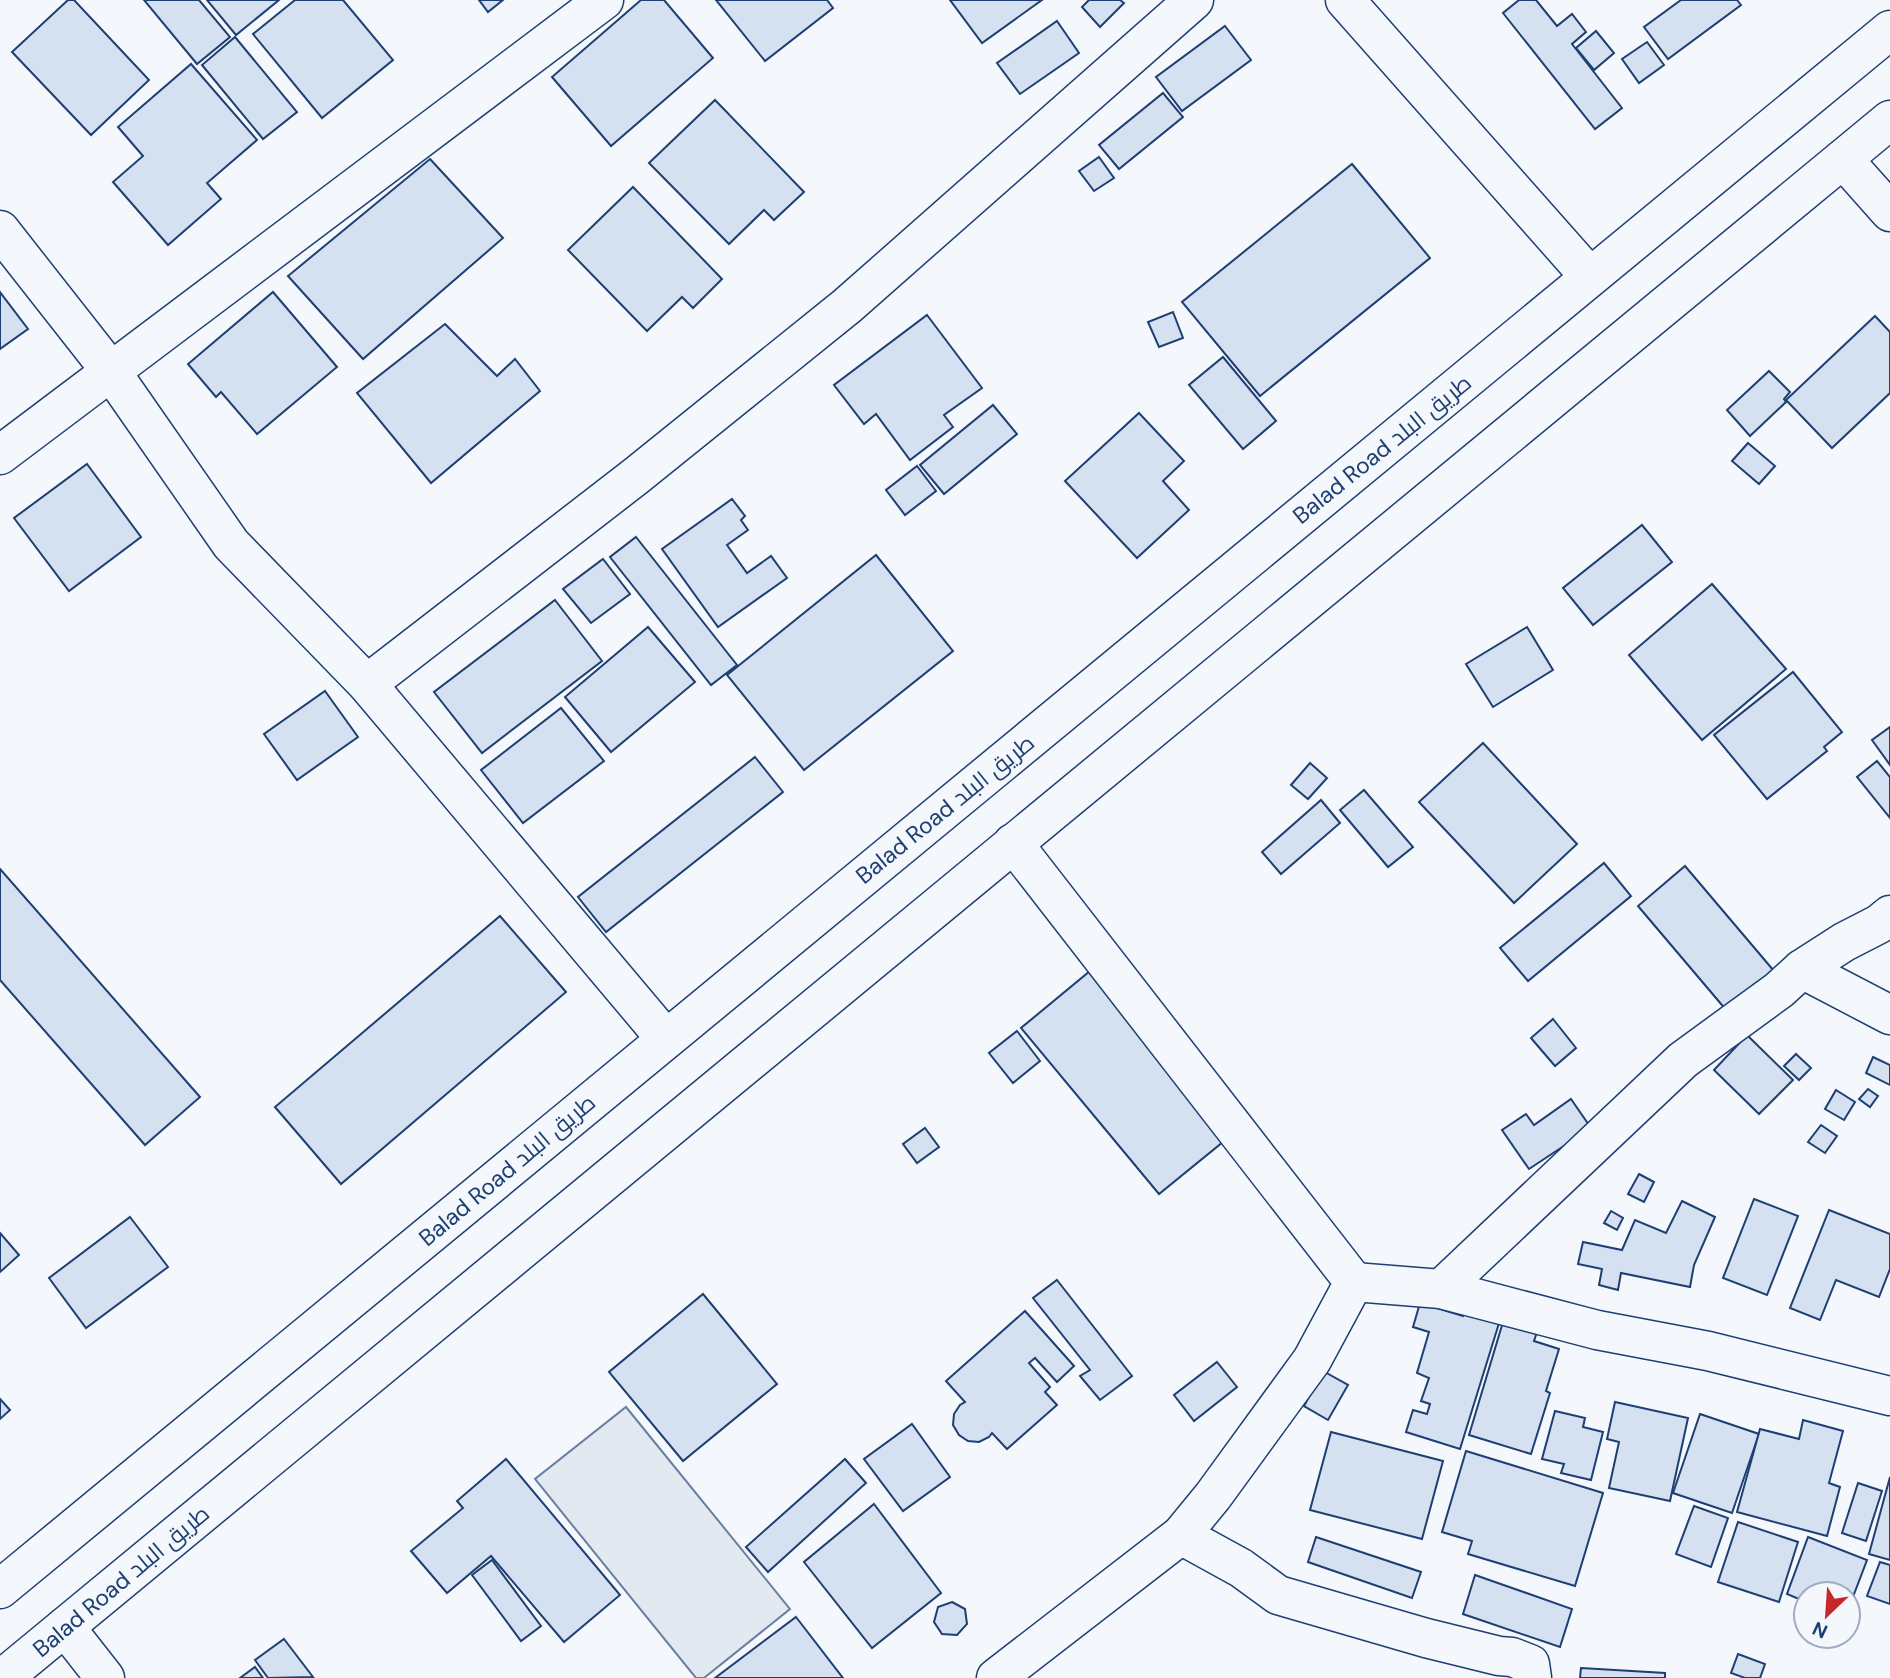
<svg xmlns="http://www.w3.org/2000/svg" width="1890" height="1678" viewBox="0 0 1890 1678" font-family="'DM Sans',Cairo,sans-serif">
  <rect width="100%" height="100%" fill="#f4f7fb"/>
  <!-- green -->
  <path fill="#e3e9f0" stroke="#687fa3" stroke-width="2" d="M626,1407L790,1609L704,1678H696L535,1479Z"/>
  <!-- building -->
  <g fill="#d5e0f0" stroke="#1d3f73" stroke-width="2">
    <path d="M68,0H74L149,80L91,135L12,52Z"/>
    <path d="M144,0H199L230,37L197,64Z"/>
    <path d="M207,0H279L236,35Z"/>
    <path d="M295,0H343L393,60L322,118L253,34Z"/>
    <path d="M479,0H503L488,12Z"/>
    <path d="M641,0H664L713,58L611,146L552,77Z"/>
    <path d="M716,0H827L833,8L765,61Z"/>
    <path d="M950,0H1042L982,43Z"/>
    <path d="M1089,0H1120L1124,3L1100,27L1082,7Z"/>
    <path d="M1519,0H1536L1557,26L1572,14L1586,32L1572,44L1622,108L1595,129L1503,13Z"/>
    <path d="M1681,0H1737L1741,5L1668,59L1644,27Z"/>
    <path d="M1057,21L1079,53L1020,94L997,63Z"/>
    <path d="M1225,26L1251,60L1182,111L1156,77Z"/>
    <path d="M1596,31L1614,53L1594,70L1576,48Z"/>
    <path d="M235,37L297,112L263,139L202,65Z"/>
    <path d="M1647,42L1664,65L1639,83L1622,59Z"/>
    <path d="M191,64L257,140L207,183L221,199L168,245L113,182L143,156L118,127Z"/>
    <path d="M1163,93L1183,117L1119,169L1099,145Z"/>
    <path d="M715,100L804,192L774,220L764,210L729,244L649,163Z"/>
    <path d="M1099,157L1114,178L1094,191L1079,171Z"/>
    <path d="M430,159L503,238L363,359L288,276Z"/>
    <path d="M1352,164L1430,258L1260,396L1182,302Z"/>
    <path d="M633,187L722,279L693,308L682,297L647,331L568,250Z"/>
    <path d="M0,292L28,329L0,349Z"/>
    <path d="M273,292L337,367L257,434L221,392L216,397L188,364Z"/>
    <path d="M1173,312L1183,338L1159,347L1148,322Z"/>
    <path d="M927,315L982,388L944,415L953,427L910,460L876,414L864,424L834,385Z"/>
    <path d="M1875,316L1890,332V393L1832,448L1786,400Z"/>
    <path d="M445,324L497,376L515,359L540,391L431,483L357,393Z"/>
    <path d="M1223,357L1276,421L1243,449L1189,385Z"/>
    <path d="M1769,371L1790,392L1784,399L1786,402L1750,436L1727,410Z"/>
    <path d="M993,405L1017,434L944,494L920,465Z"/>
    <path d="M1139,413L1184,461L1163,481L1189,510L1137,558L1065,481Z"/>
    <path d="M1748,443L1775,466L1759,484L1732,461Z"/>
    <path d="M87,464L141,537L69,591L14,518Z"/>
    <path d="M917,466L936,491L905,515L886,490Z"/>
    <path d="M732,499L745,516L741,520L748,530L727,545L747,573L771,556L787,578L718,627L662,549Z"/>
    <path d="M1642,525L1672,562L1593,625L1563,588Z"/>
    <path d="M636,537L737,665L711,685L610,557Z"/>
    <path d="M876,555L953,651L804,770L727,675Z"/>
    <path d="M603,559L630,594L591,623L563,589Z"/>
    <path d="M1712,584L1786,669L1702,740L1629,655Z"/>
    <path d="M555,600L602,661L482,753L434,692Z"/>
    <path d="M648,627L695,682L611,752L565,697Z"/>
    <path d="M1527,627L1553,670L1493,707L1466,664Z"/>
    <path d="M1793,672L1842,732L1824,747L1827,751L1767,799L1714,735Z"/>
    <path d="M325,691L358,737L297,780L264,734Z"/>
    <path d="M561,708L604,761L523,823L481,770Z"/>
    <path d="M1890,727V765L1872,740Z"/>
    <path d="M1483,743L1577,844L1514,903L1419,802Z"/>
    <path d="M755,757L783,792L606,932L578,897Z"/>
    <path d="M1877,761L1890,777V818L1857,777Z"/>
    <path d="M1310,763L1327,778L1308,799L1291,785Z"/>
    <path d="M1364,790L1413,847L1388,867L1340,810Z"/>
    <path d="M1321,800L1340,823L1281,874L1262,852Z"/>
    <path d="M1604,863L1631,896L1528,981L1500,948Z"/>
    <path d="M1685,866L1774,971L1727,1011L1638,906Z"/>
    <path d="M0,869L200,1097L145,1145L0,980Z"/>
    <path d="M500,916L566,992L341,1184L275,1107Z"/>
    <path d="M1090,971L1229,1137L1159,1194L1021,1028Z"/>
    <path d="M1553,1019L1576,1048L1555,1066L1531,1038Z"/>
    <path d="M1017,1031L1040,1061L1013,1083L989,1053Z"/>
    <path d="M1747,1035L1793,1080L1759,1114L1714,1070Z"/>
    <path d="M1796,1054L1811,1068L1799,1080L1784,1066Z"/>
    <path d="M1873,1057L1890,1065V1085L1866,1073Z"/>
    <path d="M1868,1089L1878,1096L1870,1107L1859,1099Z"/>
    <path d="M1836,1090L1855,1102L1844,1120L1825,1109Z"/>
    <path d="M1571,1099L1591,1128L1529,1169L1502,1130L1526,1114L1534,1125Z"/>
    <path d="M1821,1125L1837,1136L1825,1153L1808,1142Z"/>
    <path d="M925,1128L939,1147L917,1163L903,1144Z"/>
    <path d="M1639,1174L1654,1182L1644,1202L1628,1194Z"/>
    <path d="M1754,1199L1798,1216L1767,1295L1723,1278Z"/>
    <path d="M1682,1201L1715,1217L1694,1265L1690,1287L1621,1273L1618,1290L1599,1285L1602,1269L1578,1264L1583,1242L1622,1250L1635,1220L1666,1233Z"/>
    <path d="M1829,1210L1890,1234V1269L1879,1297L1836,1280L1820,1320L1790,1308Z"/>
    <path d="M1611,1211L1623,1218L1617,1230L1604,1223Z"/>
    <path d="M130,1217L168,1267L86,1328L49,1278Z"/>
    <path d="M0,1233L19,1255L0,1272Z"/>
    <path d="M1057,1280L1132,1376L1100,1400L1080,1376L1090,1370L1033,1298Z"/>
    <path d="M703,1294L777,1384L683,1461L609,1372Z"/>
    <path d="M1467,1301L1500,1320L1460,1449L1406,1432L1413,1410L1427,1414L1430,1404L1421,1401L1429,1378L1417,1373L1429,1332L1413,1327L1420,1303L1463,1316Z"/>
    <path d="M1025,1311L1074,1366L1057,1382L1035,1358L1029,1363L1050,1387L1045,1392L1057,1405L1007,1449L992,1433L989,1437L979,1442L968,1441L959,1435L953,1425L954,1414L960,1405L965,1402L946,1381Z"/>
    <path d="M1503,1322L1537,1332L1534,1341L1559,1349L1546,1391L1550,1393L1531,1454L1469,1435Z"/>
    <path d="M1217,1362L1237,1387L1194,1421L1174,1395Z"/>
    <path d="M1323,1371L1348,1385L1328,1420L1304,1406Z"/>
    <path d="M0,1399L10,1410L0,1419Z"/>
    <path d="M1615,1402L1688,1418L1670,1501L1609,1488L1619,1442L1607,1439Z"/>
    <path d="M1555,1411L1585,1418L1583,1427L1603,1432L1591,1480L1561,1473L1564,1464L1542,1459Z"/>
    <path d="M1700,1414L1759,1434L1732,1513L1673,1493Z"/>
    <path d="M1803,1420L1843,1431L1829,1483L1840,1487L1827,1536L1737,1512L1760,1429L1799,1439Z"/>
    <path d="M912,1424L950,1477L903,1511L864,1459Z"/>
    <path d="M1331,1432L1443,1461L1422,1539L1310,1510Z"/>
    <path d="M1466,1451L1603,1493L1575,1586L1468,1554L1472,1541L1442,1532Z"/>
    <path d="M506,1459L620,1595L564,1642L491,1556L447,1593L411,1551L463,1508L457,1501Z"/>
    <path d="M845,1459L866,1483L768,1572L746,1547Z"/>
    <path d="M1890,1477V1560L1869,1554Z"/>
    <path d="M1858,1483L1882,1491L1866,1541L1842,1533Z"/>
    <path d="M874,1504L941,1593L872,1648L804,1562Z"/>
    <path d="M1694,1506L1728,1518L1711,1567L1676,1554Z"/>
    <path d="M1738,1522L1798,1542L1779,1602L1718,1582Z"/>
    <path d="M1316,1537L1421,1572L1412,1598L1308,1562Z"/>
    <path d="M1808,1537L1867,1560L1848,1610V1594H1806V1602L1787,1594Z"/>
    <path d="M492,1560L541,1626L521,1641L472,1575Z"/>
    <path d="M1880,1562L1890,1565V1604L1867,1596Z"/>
    <path d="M1475,1575L1572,1609L1560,1647L1463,1614Z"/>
    <path d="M952,1602L965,1609L967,1624L957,1635L942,1634L934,1622L938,1607Z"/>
    <path d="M796,1617L843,1678H715Z"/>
    <path d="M284,1639L313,1677L268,1678L255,1660Z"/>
    <path d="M1738,1654L1765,1664L1760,1678H1745L1731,1673Z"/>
    <path d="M255,1667L263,1678H240Z"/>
    <path d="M1581,1668L1665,1673V1678H1580Z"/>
  </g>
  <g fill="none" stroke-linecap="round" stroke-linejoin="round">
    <defs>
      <g id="minor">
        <path d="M1345,0L1590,277"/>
        <path d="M1843,159L1890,212"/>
        <path d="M0,230L110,370L231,544L367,684L666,1039"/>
        <path d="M0,455L604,0"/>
        <path d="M367,684L636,476L847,306L1194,0"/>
        <path d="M1802,969L1844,942L1879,924L1890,915"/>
        <path d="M1354,1282L1441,1289L1597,1330L1708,1351L1890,1396"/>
        <path d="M1441,1289L1683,1060L1779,990L1802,969L1890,1015"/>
        <path d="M1181,1535L1241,1568L1278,1595L1426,1638L1499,1656L1512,1657L1530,1664L1532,1678"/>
        <path d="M65,1627L105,1678"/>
        <path d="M996,1678L1181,1535L1213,1496L1312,1360L1354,1282L1013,843"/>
      </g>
      <g id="trunk">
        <path d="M0,1589L1890,30"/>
        <path d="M3,1678L1890,120"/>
      </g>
    </defs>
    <!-- minor casing -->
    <use href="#minor" stroke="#1d3f73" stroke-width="41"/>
    <!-- trunk casing -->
    <use href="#trunk" stroke="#1d3f73" stroke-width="41"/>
    <!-- minor -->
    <use href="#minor" stroke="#f4f7fb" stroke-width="38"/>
    <!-- trunk -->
    <use href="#trunk" stroke="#f4f7fb" stroke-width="38"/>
  </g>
  <g text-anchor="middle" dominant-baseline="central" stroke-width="5" stroke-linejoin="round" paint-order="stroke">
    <!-- street labels -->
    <g font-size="23" fill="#1d3f73" stroke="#f4f7fb">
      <text transform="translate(1382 449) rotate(-39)">Balad Road طريق البلد</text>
      <text transform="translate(945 809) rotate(-39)">Balad Road طريق البلد</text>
      <text transform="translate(507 1170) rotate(-40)">Balad Road طريق البلد</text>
      <text transform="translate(121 1581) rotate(-40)">Balad Road طريق البلد</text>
    </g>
  </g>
  <!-- north arrow -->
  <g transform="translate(1827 1615) rotate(205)"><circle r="33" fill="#f4f7fb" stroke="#9eadc5" stroke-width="2"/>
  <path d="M0-5L12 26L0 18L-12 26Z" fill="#c62828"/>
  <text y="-10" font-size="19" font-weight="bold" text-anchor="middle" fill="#1d3f73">N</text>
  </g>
</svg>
